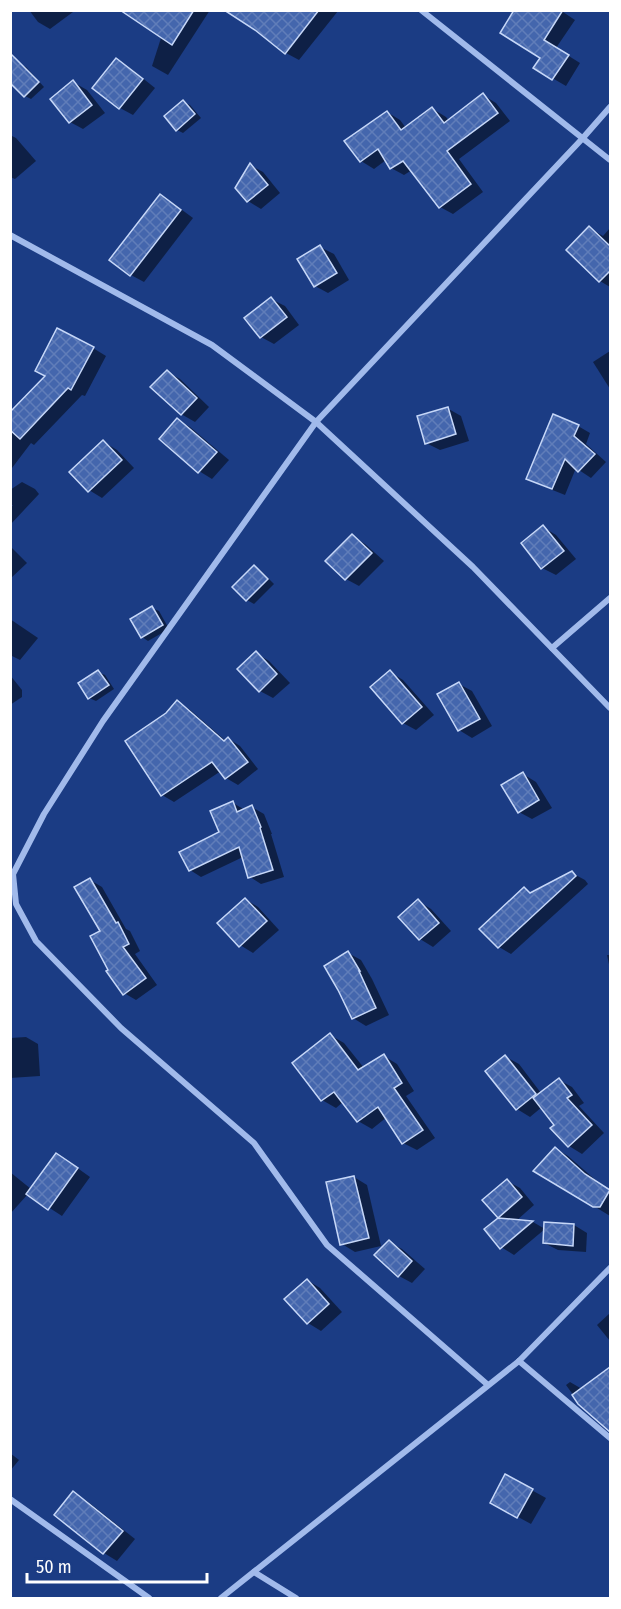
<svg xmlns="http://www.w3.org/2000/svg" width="621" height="1609" viewBox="0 0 621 1609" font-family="'Fira Sans Condensed',sans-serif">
  <defs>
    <pattern id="building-cross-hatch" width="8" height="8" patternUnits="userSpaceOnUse" patternTransform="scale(1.5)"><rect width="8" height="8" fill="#4466ad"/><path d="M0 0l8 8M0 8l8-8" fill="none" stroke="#607db9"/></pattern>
  </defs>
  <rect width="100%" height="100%" fill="#1b3c84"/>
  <!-- shadow -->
  <g fill="#0007">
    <path d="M29,10H72L73,12L50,29L38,22Z"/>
    <path d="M170,10H210L168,75L152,66Z"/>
    <path d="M226,10H337L338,11L299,60L286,53L256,29Z"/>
    <path d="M516,10H560L575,20L556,48L580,63L566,86L535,68L542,58Z"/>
    <path d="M116,60L130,68L155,88L133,115L120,108L95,88Z"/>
    <path d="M19,64L26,67L44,87L31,99L25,96Z"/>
    <path d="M73,82L87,90L105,113L83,129L70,122Z"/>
    <path d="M483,95L496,103L510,121L459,159L483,192L453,214L440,207L412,170L404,175L391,168L386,160L374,169L361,161L387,112L400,120L406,128L433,109L446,117L449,121Z"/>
    <path d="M183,102L190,105L201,118L183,133L177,130Z"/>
    <path d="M10,135L16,138L36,161L15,179L10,177Z"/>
    <path d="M250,165L263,172L280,193L261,209L248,201Z"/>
    <path d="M161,196L174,204L193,218L144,282L131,275Z"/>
    <path d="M590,228L603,236L610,228V287L600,281L568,250Z"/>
    <path d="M320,247L334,254L349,280L328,293L315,286Z"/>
    <path d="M271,299L285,306L299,325L274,344L261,337Z"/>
    <path d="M93,348L106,356L85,396L82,395L34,445L31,443L12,468H10V415Z"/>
    <path d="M610,351V389L593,362Z"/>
    <path d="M167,372L180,379L209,407L195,422L181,414Z"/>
    <path d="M447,408L461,416L469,441L440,450L426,443Z"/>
    <path d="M177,420L190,427L229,460L212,479L199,471Z"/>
    <path d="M578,426L590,433L586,444L606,462L591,478L576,468L565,495L540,485L528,478Z"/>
    <path d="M104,442L117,450L134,468L102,498L89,490Z"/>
    <path d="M22,482L35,489L39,494L10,525V508L13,505H10V490Z"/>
    <path d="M543,527L556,535L576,559L556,575L542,568Z"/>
    <path d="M352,536L365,544L384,561L359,586L346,579Z"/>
    <path d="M10,546L27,563L10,579Z"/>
    <path d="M254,567L260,570L274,584L254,604L247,600L234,587Z"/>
    <path d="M152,608L159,611L169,629L148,641L142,637Z"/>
    <path d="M10,619L38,638L20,660L10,655Z"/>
    <path d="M256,653L269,661L290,683L273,698L260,691Z"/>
    <path d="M98,672L105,675L114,689L96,701L89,698Z"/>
    <path d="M390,672L403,680L434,715L416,730L403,723Z"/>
    <path d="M10,675L22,690V697L10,705Z"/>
    <path d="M459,684L472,691L492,726L472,738L459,730Z"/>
    <path d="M177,702L189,709L226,741L229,739L240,746L258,769L238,785L226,778L221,771L174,802L162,795L167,714Z"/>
    <path d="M523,774L536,782L552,808L532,819L519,812Z"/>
    <path d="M233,803L245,810L252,807L264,814L272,834H271L284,877L261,884L250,877L243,857L201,877L190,870L221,833Z"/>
    <path d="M572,873L585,880L588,884L511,954L499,947L524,889L533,894Z"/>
    <path d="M90,880L102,887L126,929L130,931L140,951L135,954L157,985L136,1000L124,993L109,971Z"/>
    <path d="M245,899L258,907L279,930L253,953L240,945Z"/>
    <path d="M418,901L431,909L451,931L433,947L420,939Z"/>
    <path d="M348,953L361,960L372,979L389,1015L366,1026L353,1018Z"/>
    <path d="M607,955H610V969Z"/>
    <path d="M330,1035L344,1043L364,1068L384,1056L397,1064L414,1091L406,1096L435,1138L417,1150L403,1143L387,1117L372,1129L358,1121L343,1102L336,1108L322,1100Z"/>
    <path d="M26,1037L38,1044L40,1076L10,1078V1038Z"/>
    <path d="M506,1057L519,1064L541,1093L559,1080L572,1087L584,1103L579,1106L604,1133L582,1154L569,1146L556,1125L542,1107L530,1117L517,1109Z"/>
    <path d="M555,1148L568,1156L599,1183L610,1191V1216L536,1170Z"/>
    <path d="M69,1162L90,1177L62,1216L28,1194L10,1214V1172L31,1189Z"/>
    <path d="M354,1177L367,1185L381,1246L355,1252L342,1244Z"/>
    <path d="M507,1181L520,1188L534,1205L516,1221L533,1222L545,1229L514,1255L501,1247L505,1220L499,1217Z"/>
    <path d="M546,1223L574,1225L587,1233L586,1252L558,1250L544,1243Z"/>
    <path d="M389,1242L402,1249L425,1269L412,1283L399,1276Z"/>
    <path d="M307,1280L320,1288L342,1312L321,1331L308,1323Z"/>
    <path d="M610,1313V1341L597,1325Z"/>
    <path d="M610,1369V1430L579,1403L566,1385L570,1382L582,1389Z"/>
    <path d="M10,1453L19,1460L10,1471Z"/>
    <path d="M506,1476L546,1498L531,1524L505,1510Z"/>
    <path d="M73,1493L87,1501L135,1539L117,1561L104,1553L56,1515Z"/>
  </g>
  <!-- building -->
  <g fill="url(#building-cross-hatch)" stroke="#c6d7f8" stroke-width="1.5">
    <path d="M120,10H194L172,45Z"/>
    <path d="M224,10H319L285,54L255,30Z"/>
    <path d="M514,10H563L544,40L569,55L552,80L533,68L540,58L500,33Z"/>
    <path d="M10,53L39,82L24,97L10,83Z"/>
    <path d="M116,58L143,79L119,109L92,88Z"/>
    <path d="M73,80L92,105L69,123L50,99Z"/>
    <path d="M483,93L498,113L447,151L471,184L439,208L403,161L390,169L378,149L360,162L344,141L387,111L401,130L432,107L444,123Z"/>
    <path d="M183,100L195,114L176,131L164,116Z"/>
    <path d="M250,163L268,185L247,202L235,188Z"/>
    <path d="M160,194L181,210L130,276L109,260Z"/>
    <path d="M589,226L610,246V271L599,282L566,250Z"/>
    <path d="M320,245L337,273L314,287L297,259Z"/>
    <path d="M271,297L287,317L260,338L244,318Z"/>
    <path d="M57,328L94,347L71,390L68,388L20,439L10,430V412L45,376L35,371Z"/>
    <path d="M167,370L197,398L181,415L150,387Z"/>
    <path d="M448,407L456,434L425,444L417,416Z"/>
    <path d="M553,414L579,425L574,436L595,454L578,472L565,459L552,489L526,479Z"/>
    <path d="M177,418L217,452L198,473L159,439Z"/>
    <path d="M103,440L122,460L88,492L69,472Z"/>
    <path d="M543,525L564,551L541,569L521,543Z"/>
    <path d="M352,534L372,553L345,580L325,561Z"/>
    <path d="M254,565L268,579L246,601L232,587Z"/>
    <path d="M152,606L163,625L141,638L130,619Z"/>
    <path d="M256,651L277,674L259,692L237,669Z"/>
    <path d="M98,670L109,685L88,699L78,683Z"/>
    <path d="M390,670L422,707L402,724L370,687Z"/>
    <path d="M459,682L480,719L458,731L437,694Z"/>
    <path d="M177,700L224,741L228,737L248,762L225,779L212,762L161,796L125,741L166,713Z"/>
    <path d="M523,772L539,800L518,813L501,785Z"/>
    <path d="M233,801L237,812L252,805L261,827L260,828L273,870L248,878L239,847L189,871L179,852L219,832L210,811Z"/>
    <path d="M572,871L576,876L498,948L479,929L524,887L530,893Z"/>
    <path d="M90,878L116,923L118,922L129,944L123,947L146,978L123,995L106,971L108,970L90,936L100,931L74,887Z"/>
    <path d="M245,898L267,921L239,947L217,923Z"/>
    <path d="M418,899L439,923L419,940L398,917Z"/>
    <path d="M348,951L360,971H359L376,1008L352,1019L338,990L324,966Z"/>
    <path d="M330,1033L358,1070L384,1054L402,1083L394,1088L423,1130L402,1144L378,1107L357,1122L334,1092L321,1101L292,1063Z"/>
    <path d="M505,1055L536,1094L516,1110L485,1071Z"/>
    <path d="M559,1078L572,1095L567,1098L592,1125L568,1147L550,1128L554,1125L533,1098Z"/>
    <path d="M555,1147L585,1174L610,1190L600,1207H593L533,1171Z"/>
    <path d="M56,1153L78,1168L48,1210L26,1194Z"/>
    <path d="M354,1176L369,1238L340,1245L326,1182Z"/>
    <path d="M507,1179L522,1197L498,1218L482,1200Z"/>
    <path d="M498,1218L533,1221L500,1249L484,1229Z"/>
    <path d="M544,1222L574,1224L573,1246L543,1243Z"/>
    <path d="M389,1240L412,1261L398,1277L374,1255Z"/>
    <path d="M307,1279L329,1304L307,1324L284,1299Z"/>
    <path d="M610,1367V1432L578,1404L572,1395Z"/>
    <path d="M505,1474L533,1489L517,1518L490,1503Z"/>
    <path d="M73,1491L123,1531L103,1554L54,1515Z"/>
  </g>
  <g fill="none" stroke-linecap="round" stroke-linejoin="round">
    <!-- street -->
    <g stroke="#a1baeb" stroke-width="6">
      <path d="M421,10L610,160"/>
      <path d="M10,235L212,345L316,422L473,567L610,708"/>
      <path d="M552,648L610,598"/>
      <path d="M519,1361L610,1438"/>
      <path d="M488,1385L327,1245L254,1143L121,1028L36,941L16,904L13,874L44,814L103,721L316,422L582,139L610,107"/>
      <path d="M10,1499L149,1598"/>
      <path d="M254,1572L296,1598"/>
      <path d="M221,1598L519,1361L610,1268"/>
    </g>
  </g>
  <!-- border -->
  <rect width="621" height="1609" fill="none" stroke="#ffffff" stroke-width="24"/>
  <!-- scale -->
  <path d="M27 1573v9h180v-9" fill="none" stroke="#ffffff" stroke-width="3"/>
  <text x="36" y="1573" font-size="18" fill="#ffffff" stroke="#1b3c84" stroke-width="4.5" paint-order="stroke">50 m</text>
</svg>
